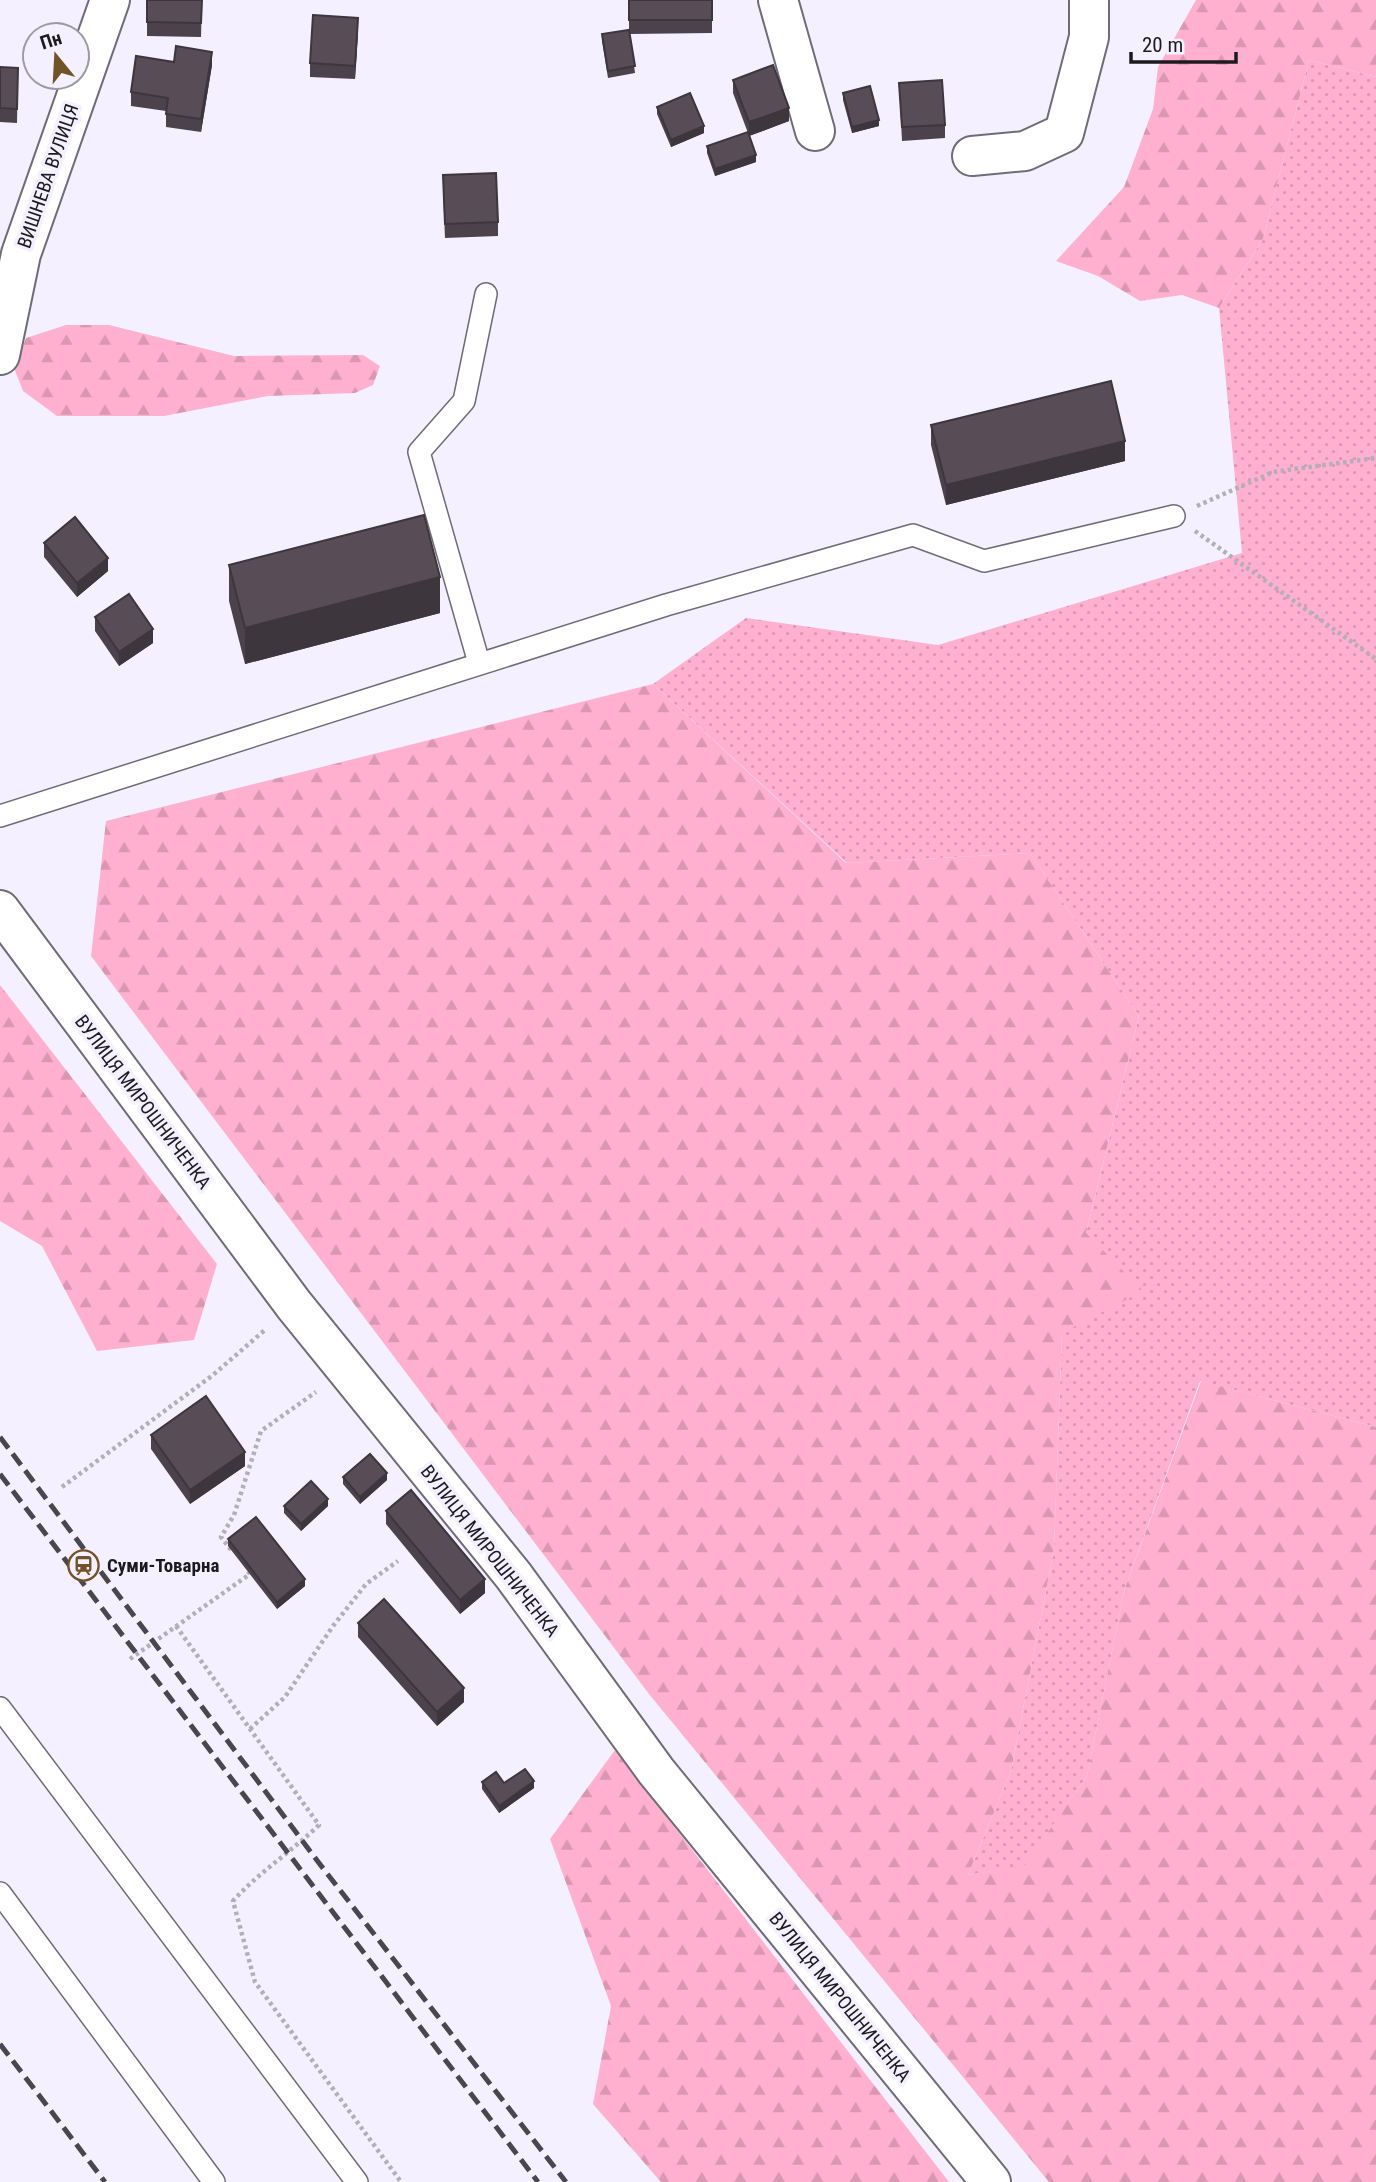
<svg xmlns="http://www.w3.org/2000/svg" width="1376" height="2182" viewBox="0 0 1376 2182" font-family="'Roboto Condensed',sans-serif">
  <defs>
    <pattern id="grass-dots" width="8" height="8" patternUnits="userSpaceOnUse" patternTransform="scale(1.75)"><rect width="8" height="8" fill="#ffb0cf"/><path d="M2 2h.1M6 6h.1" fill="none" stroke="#da97b1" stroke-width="1.8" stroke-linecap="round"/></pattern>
    <pattern id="forest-firs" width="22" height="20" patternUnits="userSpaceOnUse" patternTransform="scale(1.75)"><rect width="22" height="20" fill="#ffb0cf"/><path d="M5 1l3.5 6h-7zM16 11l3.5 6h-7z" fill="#da97b1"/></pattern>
  </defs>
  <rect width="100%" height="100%" fill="#f5f0ff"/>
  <!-- grass -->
  <path fill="url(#grass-dots)" d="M1309,60L1376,77V1427L1200,1381L1124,1591L1087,1776L1025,1866L968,1875L1011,1771L1054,1549L1062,1332L1139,1016L1030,853L847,863L653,684L746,618L938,645L1242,553L1219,308L1263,239Z"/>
  <!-- forest -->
  <g fill="url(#forest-firs)">
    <path d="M1196,0H1376V77L1309,60L1263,239L1219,308L1182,295L1140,301L1098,276L1056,261L1124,187L1153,109L1158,67Z"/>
    <path d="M66,325H109L234,356L363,355L380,366L373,385L355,393L268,396L164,416H57L23,391L14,368L26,338Z"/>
    <path d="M653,684L846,863L1030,853L1139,1016L1086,1233L1143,1291L1062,1333L1054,1549L1011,1771L968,1875L1025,1865L1087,1776L1124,1591L1201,1381L1376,1427V2182H1049L649,1694L91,956L106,821Z"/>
    <path d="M0,985L217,1264L194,1340L97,1351L42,1246L0,1221Z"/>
    <path d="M615,1750L949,2182H661L593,2104L611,2006L550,1839Z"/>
  </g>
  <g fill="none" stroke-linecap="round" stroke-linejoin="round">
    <defs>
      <g id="service">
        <path d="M479,663L419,452L464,401L486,294"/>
        <path d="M0,816L666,605L913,535L984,561L1174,516"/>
        <path d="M0,1708L357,2182"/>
        <path d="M0,1893L214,2182"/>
      </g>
      <g id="minor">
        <path d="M778,0L815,131"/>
        <path d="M972,156L1025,151L1064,133L1089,37V0"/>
        <path d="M0,355L21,254L110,0"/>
        <path d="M0,910L294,1305L513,1575L656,1771L991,2182"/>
      </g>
    </defs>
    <!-- service casing -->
    <use href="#service" stroke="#706b78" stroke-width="24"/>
    <!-- minor casing -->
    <use href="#minor" stroke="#706b78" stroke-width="42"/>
    <!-- path -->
    <g stroke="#b2aeba" stroke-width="4.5" stroke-dasharray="3.5 3.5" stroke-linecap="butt">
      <path d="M1197,506L1273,472L1376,458"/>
      <path d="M1195,531L1376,659"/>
      <path d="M62,1487L213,1375L266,1329"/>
      <path d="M231,1550L221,1537L234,1515L261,1431L316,1392"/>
      <path d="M176,1626L319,1825C291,1852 258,1873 233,1901L255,1982L401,2182"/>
      <path d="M130,1659L250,1574L247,1570"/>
      <path d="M250,1729L285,1697L333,1626L366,1584L398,1561"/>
    </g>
    <!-- service -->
    <use href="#service" stroke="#fff" stroke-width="21"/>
    <!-- minor -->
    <use href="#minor" stroke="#fff" stroke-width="38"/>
    <!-- rail -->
    <g stroke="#49464d" stroke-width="5" stroke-dasharray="14 7" stroke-linecap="butt">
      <path d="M0,1437L319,1863L566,2182"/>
      <path d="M0,1474L538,2182"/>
      <path d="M0,2044L105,2182"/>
    </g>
  </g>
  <!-- wall -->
  <g fill="#4c424b">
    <path d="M202,0L201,37L147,36V22Z"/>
    <path d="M629,0H712V33L630,34L635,73L608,78L602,41V34L629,30Z"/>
    <path d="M358,31L355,79L310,77V63Z"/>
    <path d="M174,62L212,65L201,132L166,127V111L131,106V92Z"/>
    <path d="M0,67L18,68L17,123L0,122Z"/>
    <path d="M733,80L789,121L749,136L756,162L715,176L707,153V146L748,133L733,93Z"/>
    <path d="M899,83L945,125V138L902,141Z"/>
    <path d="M843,93L879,126L852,133L843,100Z"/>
    <path d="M657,107L704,133L671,147L657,114Z"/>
    <path d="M443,189L498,222V236L445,238Z"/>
    <path d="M931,425L1125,461L946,505L931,445Z"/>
    <path d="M44,543L108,571L77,597L44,557Z"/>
    <path d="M229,565L440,613L245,664L229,601Z"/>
    <path d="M95,617L153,643L119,666L95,631Z"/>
    <path d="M151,1435L245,1466L190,1504L151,1449Z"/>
    <path d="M343,1477L387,1480L360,1504L343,1484Z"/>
    <path d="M284,1506H328L301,1531L284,1513Z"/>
    <path d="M386,1511L485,1593L460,1614L386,1524Z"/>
    <path d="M228,1539L305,1586L277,1609L228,1546Z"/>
    <path d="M358,1623L464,1702L437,1726L358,1637Z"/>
    <path d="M482,1782L504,1783L534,1788L499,1813L482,1789Z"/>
  </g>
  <!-- shaded-wall -->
  <g fill="#3e363d">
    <path d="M358,18V31L355,79V66Z"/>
    <path d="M212,52V65L201,132V119Z"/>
    <path d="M789,108V121L749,136V122Z"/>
    <path d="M879,120V126L852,133V127Z"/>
    <path d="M704,126V133L671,147V140Z"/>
    <path d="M756,155V162L715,176V169Z"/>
    <path d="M1125,441V461L946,505V485Z"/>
    <path d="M108,558V571L77,597V583Z"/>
    <path d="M440,577V613L245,664V628Z"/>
    <path d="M153,629V643L119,666V652Z"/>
    <path d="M245,1452V1466L190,1504V1490Z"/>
    <path d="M387,1473V1480L360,1504V1497Z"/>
    <path d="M328,1499V1506L301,1531V1524Z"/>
    <path d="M305,1579V1586L277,1609V1602Z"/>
    <path d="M485,1579V1593L460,1614V1600Z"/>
    <path d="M464,1688V1702L437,1726V1712Z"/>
    <path d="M534,1781V1788L499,1813V1806Z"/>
  </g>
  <!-- building -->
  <g fill="#584d57" stroke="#3e363d" stroke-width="2">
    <path d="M147,0H202L201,23L147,22Z"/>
    <rect x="629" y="0" width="83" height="20"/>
    <path d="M313,15L358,18L355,66L310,63Z"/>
    <path d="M629,30L635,66L608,71L602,34Z"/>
    <path d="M176,46L212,52L201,119L166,114L168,98L131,92L136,56L174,62Z"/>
    <path d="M773,65L789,108L749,122L733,80Z"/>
    <path d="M0,67L18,68L17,109L0,108Z"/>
    <path d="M942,80L945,125L902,127L899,83Z"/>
    <path d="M870,86L879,120L852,127L843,93Z"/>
    <path d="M690,93L704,126L671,140L657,107Z"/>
    <path d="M748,132L756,155L715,169L707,146Z"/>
    <path d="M496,173L498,222L445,224L443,175Z"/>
    <path d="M1111,381L1125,441L946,485L931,425Z"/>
    <path d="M424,515L440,577L245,628L229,565Z"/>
    <path d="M75,517L108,558L77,583L44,543Z"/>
    <path d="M129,594L153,629L119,652L95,617Z"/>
    <path d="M206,1396L245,1452L190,1490L151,1435Z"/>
    <path d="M370,1454L387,1473L360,1497L343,1477Z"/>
    <path d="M311,1481L328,1499L301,1524L284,1506Z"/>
    <path d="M411,1490L485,1579L460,1600L386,1511Z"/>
    <path d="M256,1517L305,1579L277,1602L228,1539Z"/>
    <path d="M384,1599L464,1688L437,1712L358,1623Z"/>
    <path d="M525,1769L534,1781L499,1806L482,1782L496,1772L504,1783Z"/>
  </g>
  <!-- icons -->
  <defs>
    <symbol id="station-ring" viewBox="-11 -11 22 22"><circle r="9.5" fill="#f5f0ff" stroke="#725328" stroke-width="1.5"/><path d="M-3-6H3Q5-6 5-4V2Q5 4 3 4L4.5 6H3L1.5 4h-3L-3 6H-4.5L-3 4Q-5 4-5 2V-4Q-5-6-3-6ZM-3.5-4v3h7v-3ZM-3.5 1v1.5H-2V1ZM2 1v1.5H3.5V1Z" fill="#725328"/></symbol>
  </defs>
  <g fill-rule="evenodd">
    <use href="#station-ring" x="66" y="1548" width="35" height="35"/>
  </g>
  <g text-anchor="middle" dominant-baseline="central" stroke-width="7" stroke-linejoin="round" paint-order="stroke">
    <!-- street labels -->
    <g font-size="19" fill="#1c1a1f" stroke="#f5f0ff">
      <text transform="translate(48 176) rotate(-71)">ВИШНЕВА ВУЛИЦЯ</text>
      <text transform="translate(143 1102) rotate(53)">ВУЛИЦЯ МИРОШНИЧЕНКА</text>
      <text transform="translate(490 1551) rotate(52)">ВУЛИЦЯ МИРОШНИЧЕНКА</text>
      <text transform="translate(840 1997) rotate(51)">ВУЛИЦЯ МИРОШНИЧЕНКА</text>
    </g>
    <!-- poi labels -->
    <g font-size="19" font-weight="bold" fill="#1c1a1f" stroke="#f5f0ff" text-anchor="start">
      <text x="107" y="1565">Суми-Товарна</text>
    </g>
  </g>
  <!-- north arrow -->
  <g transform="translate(56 56) rotate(342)"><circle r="33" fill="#f5f0ff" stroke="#9e9aa5" stroke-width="2"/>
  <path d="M0-5L12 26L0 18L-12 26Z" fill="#725328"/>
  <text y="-10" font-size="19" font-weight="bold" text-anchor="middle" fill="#1c1a1f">Пн</text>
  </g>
  <!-- scale -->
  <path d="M1131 52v10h105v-10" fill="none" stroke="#1c1a1f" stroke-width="3.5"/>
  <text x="1142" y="52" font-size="21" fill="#1c1a1f" stroke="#f5f0ff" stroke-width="5" paint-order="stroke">20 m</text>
</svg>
